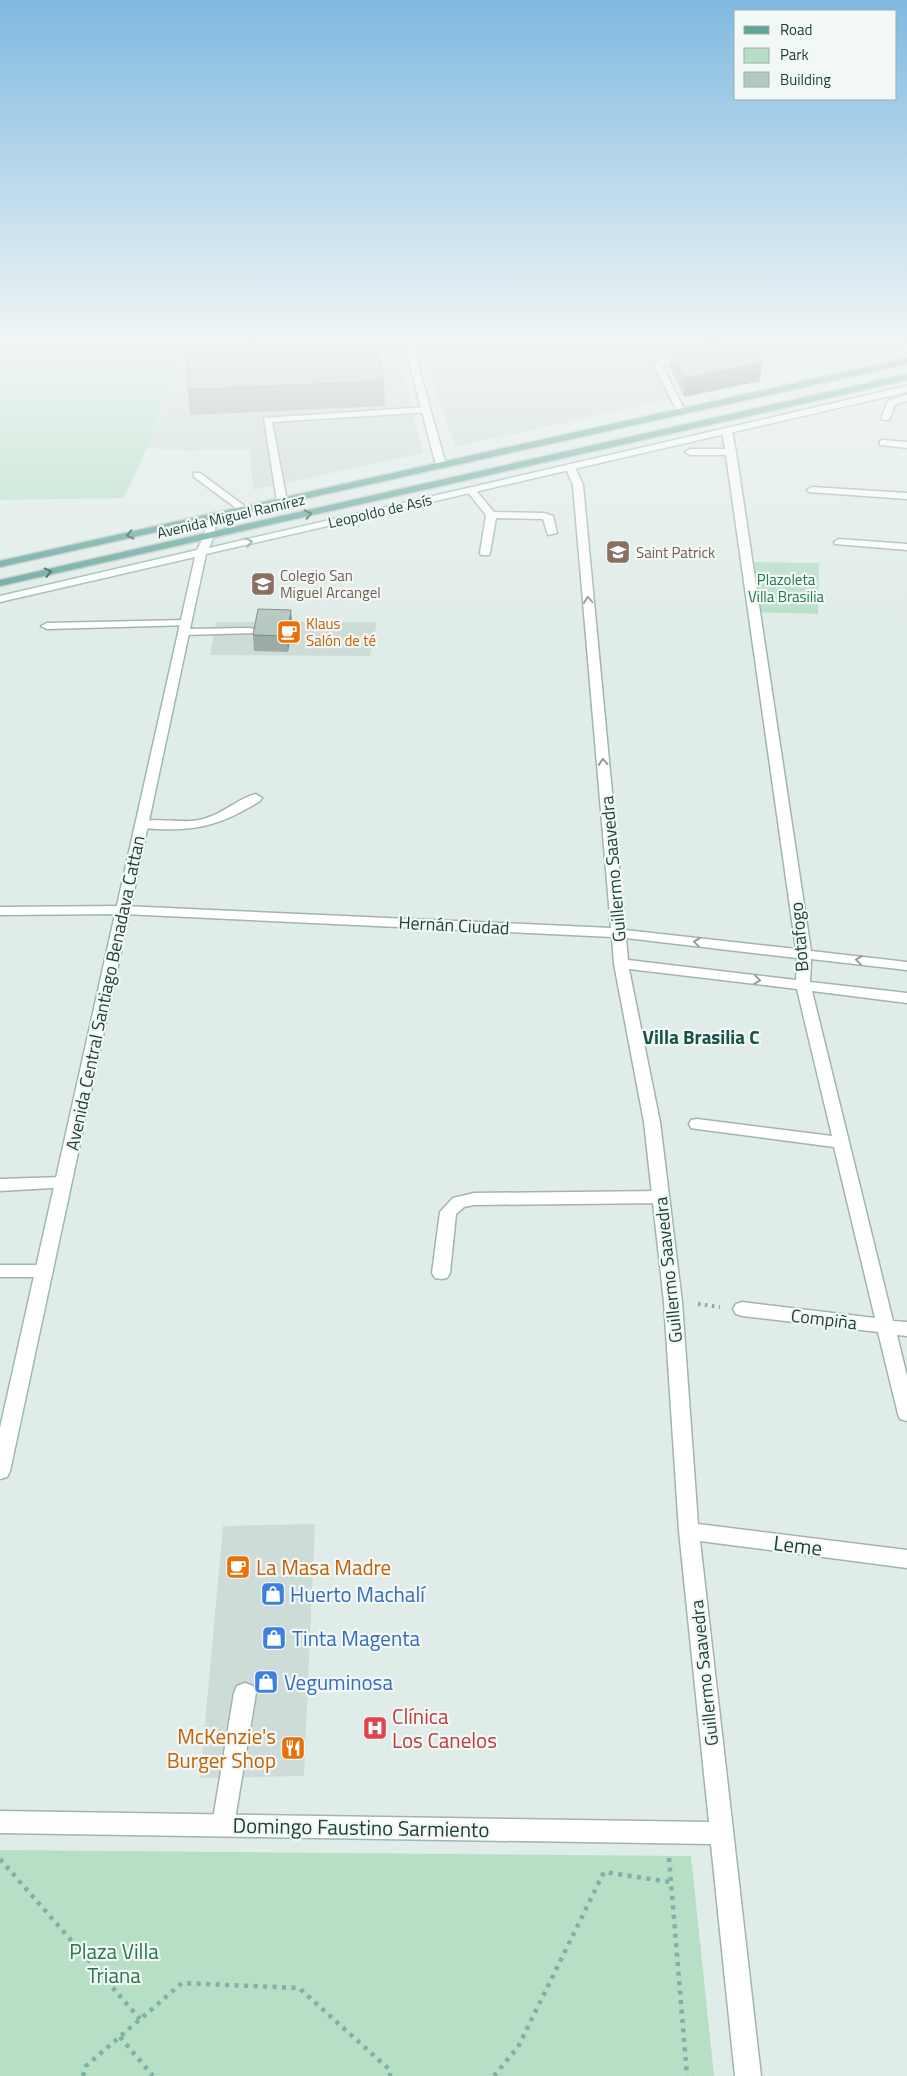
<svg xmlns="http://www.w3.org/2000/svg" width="907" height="2076" viewBox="0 0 907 2076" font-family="'Titillium Web',sans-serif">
  <rect width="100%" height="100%" fill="#e0ece8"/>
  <!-- built -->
  <g fill="#cedcd7">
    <path d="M179,340H395L423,453L253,490L250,449L189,451L147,448L178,356Z"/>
    <path d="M417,340H642L671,399L455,447Z"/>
    <path d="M216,622H377L370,656L210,655Z"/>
    <path d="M315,1524L304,1776L200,1778L223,1526Z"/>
  </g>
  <!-- green -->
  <g fill="#b7dfc6">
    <path d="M642,340H738L745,355L652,359Z"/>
    <path d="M178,356L147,447L124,498L0,500V357Z"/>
    <path d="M751,562L819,563L818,614L758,612Z"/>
    <path d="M0,1850L691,1856L714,2076H0Z"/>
  </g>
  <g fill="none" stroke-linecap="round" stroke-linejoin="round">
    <defs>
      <g id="lane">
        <path d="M886,340H897L907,346V352Z"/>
        <path d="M691,353L695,356L694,358L662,364L685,411L681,414L677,411L653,362Z"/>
        <path d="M907,395V401L895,405L889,420H883L881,418L888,401Z"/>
        <path d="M426,407L430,410L429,412L272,422L287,501L282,504L277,501L264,418Z"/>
        <path d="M194,473H200L246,507V511H240L194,477Z"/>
        <path d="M468,488H474L494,512L544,513L553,516L557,533L548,535L543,519L496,518L490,553L489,555H481L480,553L486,515L466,490Z"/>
        <path d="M186,620L191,623L190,625L47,629L41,626L47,623Z"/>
        <path d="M250,628L254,629V633L184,635L178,632L184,629Z"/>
        <path d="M661,1191L667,1193L669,1197L667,1201L661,1203L474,1205L464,1207L456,1214L450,1273L447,1278L441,1279L435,1278L432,1273L440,1212L453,1198L474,1193Z"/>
        <path d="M0,1265H44L50,1266L53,1271L50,1276L44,1277H0Z"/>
        <path d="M245,1683L253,1686L256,1693L234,1825L231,1833L223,1836L215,1833L212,1825L234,1693L237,1686Z"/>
      </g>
      <g id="street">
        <path d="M118,340H126L123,349L116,347Z"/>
        <path d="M403,340H411L446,465L444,467L436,465Z"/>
        <path d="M727,428L732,431L736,452L811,951L907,962V970L811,959L810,982L907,993V1003L812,991L893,1321L907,1322V1336L897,1335L907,1376V1421L900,1419L898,1414L878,1332L742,1316L736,1314L733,1309L736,1304L742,1302L875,1318L834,1147L697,1129L691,1128L689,1124L691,1120L697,1119L832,1136L797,989L629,969L660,1122L682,1302L698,1524L907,1550V1568L700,1541L761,2076H735L711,1844L0,1833V1811L709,1822L679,1531L664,1302L644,1122L614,964L612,937L123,914L0,915V907L123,906L611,928L573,485L565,467L570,464L575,467L583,485L625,930L796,949L726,455H690L685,452L690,449H725L722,431ZM626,938L797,958L796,980L628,960Z"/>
        <path d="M883,440L907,442V448L880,445V441Z"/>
        <path d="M812,487L907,493V499L809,492L807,490Z"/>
        <path d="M839,539L907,544V550L835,544L834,542Z"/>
        <path d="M256,794L262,798L260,801C224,823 200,831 157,829C150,828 140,830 136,824C141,817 181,822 192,821C221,818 233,800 256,794Z"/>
        <path d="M63,1177L69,1179L71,1183L69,1187L0,1191V1179Z"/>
      </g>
      <path id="secondary" d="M907,386V392L206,554L10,1471L7,1477L0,1479V1428L195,557L0,602V596L197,550L204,536L207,517L212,514L217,517L214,536L209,548Z"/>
      <g id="primary">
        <path d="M907,358V364L0,567V561Z"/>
        <path d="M907,374V380L0,586V580Z"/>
      </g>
    </defs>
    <!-- lane casing -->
    <use href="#lane" stroke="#a2b4b0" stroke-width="3"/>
    <!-- street casing -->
    <use href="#street" stroke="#a2b4b0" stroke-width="3"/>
    <!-- secondary casing -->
    <use href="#secondary" stroke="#9db9b2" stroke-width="3"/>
    <!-- primary casing -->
    <use href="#primary" stroke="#c0c9c7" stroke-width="3"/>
    <!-- path-far1 -->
    <path stroke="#7eb2a7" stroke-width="4" stroke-dasharray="2.5 4.5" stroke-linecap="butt" d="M698,1304L720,1307"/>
    <!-- path -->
    <g stroke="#7eb2a7" stroke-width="4.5" stroke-dasharray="4 5.5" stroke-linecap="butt">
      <path d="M669,1858L687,2076"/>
      <path d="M0,1859L140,2019"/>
      <path d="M120,2037L153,2076"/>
      <path d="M83,2076L86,2066L182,1983L299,1988L390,2070V2076"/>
      <path d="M494,2076L518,2047L604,1872L670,1882"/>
    </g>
    <!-- lane -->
    <use href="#lane" fill="#fff" fill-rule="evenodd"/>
    <!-- street -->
    <use href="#street" fill="#fff" fill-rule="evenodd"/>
    <!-- secondary -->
    <use href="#secondary" fill="#fff" fill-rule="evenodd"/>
    <!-- primary -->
    <use href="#primary" fill="#61a59a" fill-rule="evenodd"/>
  </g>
  <!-- wall -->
  <g fill="#9caba6">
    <path d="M671,348L762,362L760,381L684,397L670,367Z"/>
    <path d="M384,381L385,406L190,415L188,390Z"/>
    <path d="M291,610L292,625L288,652L254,651L253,635Z"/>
  </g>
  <!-- shaded-wall -->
  <g fill="#7f8b87">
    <path d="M762,362L760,381L684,397L685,378Z"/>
    <path d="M291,610L292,625L288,652L287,636Z"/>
  </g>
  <!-- building -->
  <g fill="#b5c7c1" stroke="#7f8b87">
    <path d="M187,340H375L384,381L188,390Z"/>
    <path d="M734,340H746L762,362L685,378L671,348Z"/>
    <path d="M258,609L291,610L287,636L253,635Z"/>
  </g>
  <!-- one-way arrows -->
  <defs><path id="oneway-chevron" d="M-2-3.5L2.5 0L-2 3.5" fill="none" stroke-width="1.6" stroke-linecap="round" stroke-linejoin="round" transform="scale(1.25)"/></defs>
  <g stroke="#305850">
    <use href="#oneway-chevron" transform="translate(308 514) rotate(-13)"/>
    <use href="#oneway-chevron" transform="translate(130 535) rotate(167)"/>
    <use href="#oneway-chevron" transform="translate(48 572) rotate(-13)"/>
  </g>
  <g stroke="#8f9e9c">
    <use href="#oneway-chevron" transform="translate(249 542) rotate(-13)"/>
    <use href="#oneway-chevron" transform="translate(588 600) rotate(-95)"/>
    <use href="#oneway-chevron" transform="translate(603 762) rotate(-95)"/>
    <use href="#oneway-chevron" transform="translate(697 942) rotate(-173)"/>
    <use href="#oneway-chevron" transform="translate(859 960) rotate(-173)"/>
    <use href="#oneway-chevron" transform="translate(757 980) rotate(7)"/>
  </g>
  <!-- sky -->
  <linearGradient id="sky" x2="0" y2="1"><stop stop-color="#7fb9e1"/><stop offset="0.54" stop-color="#f1f6f5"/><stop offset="1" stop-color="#f1f6f5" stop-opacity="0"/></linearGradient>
  <rect width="907" height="631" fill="url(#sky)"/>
  <!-- icons -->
  <defs>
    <symbol id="school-square" viewBox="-11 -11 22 22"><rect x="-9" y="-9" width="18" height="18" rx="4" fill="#8d6e63" stroke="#f1f8f5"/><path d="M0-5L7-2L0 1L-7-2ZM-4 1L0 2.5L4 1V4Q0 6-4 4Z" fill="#fff"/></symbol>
    <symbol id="cafe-square" viewBox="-11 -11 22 22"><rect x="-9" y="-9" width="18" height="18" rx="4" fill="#e8710a" stroke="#f1f8f5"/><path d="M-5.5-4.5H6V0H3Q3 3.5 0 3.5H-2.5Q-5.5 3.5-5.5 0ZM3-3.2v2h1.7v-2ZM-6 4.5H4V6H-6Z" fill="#fff"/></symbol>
    <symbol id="shop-square" viewBox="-11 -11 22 22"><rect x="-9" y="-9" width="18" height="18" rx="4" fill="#3f7fe0" stroke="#f1f8f5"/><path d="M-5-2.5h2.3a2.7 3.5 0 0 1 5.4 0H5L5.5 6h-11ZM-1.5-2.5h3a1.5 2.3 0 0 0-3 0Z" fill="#fff"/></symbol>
    <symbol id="hospital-square" viewBox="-11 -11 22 22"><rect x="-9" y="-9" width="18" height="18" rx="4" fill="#e0444e" stroke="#f1f8f5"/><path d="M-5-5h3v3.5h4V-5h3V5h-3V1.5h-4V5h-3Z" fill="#fff"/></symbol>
    <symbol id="restaurant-square" viewBox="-11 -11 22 22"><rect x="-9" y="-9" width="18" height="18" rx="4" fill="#e8710a" stroke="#f1f8f5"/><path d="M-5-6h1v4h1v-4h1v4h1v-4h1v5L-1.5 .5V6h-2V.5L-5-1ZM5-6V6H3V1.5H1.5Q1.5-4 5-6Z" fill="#fff"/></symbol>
  </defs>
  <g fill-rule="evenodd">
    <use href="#school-square" x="604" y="538" width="28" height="28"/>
    <use href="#school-square" x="249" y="570" width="28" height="28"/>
    <use href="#cafe-square" x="275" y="618" width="28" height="28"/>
    <use href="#cafe-square" x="224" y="1553" width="28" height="28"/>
    <use href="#shop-square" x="259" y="1580" width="28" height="28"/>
    <use href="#shop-square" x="260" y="1624" width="28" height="28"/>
    <use href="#shop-square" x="252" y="1668" width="28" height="28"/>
    <use href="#hospital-square" x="361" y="1714" width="28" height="28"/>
    <use href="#restaurant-square" x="279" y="1734" width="28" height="28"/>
  </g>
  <g text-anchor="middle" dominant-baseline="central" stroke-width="4.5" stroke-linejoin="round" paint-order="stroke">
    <!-- far-street labels -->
    <g font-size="15" fill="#1f3e38" stroke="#f1f8f5">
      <text transform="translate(380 511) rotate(-13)">Leopoldo de Asís</text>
      <text transform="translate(231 516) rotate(-13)">Avenida Miguel Ramírez</text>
    </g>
    <!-- far-education labels -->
    <g font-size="15" fill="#785e54" stroke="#f1f8f5" text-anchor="start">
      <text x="636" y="552">Saint Patrick</text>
      <text x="280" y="575">Colegio San<tspan x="280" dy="17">Miguel Arcangel</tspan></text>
    </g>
    <!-- far-park labels -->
    <g font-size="15" fill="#26784d" stroke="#f1f8f5">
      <text x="786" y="579">Plazoleta<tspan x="786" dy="17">Villa Brasilia</tspan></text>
    </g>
    <!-- far-food labels -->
    <g font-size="15" fill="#c56008" stroke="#f1f8f5" text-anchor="start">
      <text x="306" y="623">Klaus<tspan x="306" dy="17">Salón de té</tspan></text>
    </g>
    <!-- street labels -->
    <g font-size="18" fill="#1f3e38" stroke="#f1f8f5">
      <text transform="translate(613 869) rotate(-95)">Guillermo Saavedra</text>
      <text transform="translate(454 925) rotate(3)">Hernán Ciudad</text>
      <text transform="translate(799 937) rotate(-95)">Botafogo</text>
      <text transform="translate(105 993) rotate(-78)">Avenida Central Santiago Benadava Cattan</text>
      <text transform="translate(668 1270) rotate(-96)">Guillermo Saavedra</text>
      <text transform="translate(824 1319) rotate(7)">Compiña</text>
      <text transform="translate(704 1673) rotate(-96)">Guillermo Saavedra</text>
    </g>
    <!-- neighbourhood labels -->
    <g font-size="19" font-weight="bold" fill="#1a5149" stroke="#f1f8f5">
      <text x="701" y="1036">Villa Brasilia C</text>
    </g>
    <!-- near-street labels -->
    <g font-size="21" fill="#1f3e38" stroke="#f1f8f5">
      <text transform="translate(798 1545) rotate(7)">Leme</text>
      <text transform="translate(361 1827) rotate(1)">Domingo Faustino Sarmiento</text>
    </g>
    <!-- near-food labels -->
    <g font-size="21" fill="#c56008" stroke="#f1f8f5" text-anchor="start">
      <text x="256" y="1567">La Masa Madre</text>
      <text x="276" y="1736" text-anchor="end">McKenzie's<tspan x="276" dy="24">Burger Shop</tspan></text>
    </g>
    <!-- near-shop labels -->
    <g font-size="21" fill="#366cbe" stroke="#f1f8f5" text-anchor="start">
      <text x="290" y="1594">Huerto Machalí</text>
      <text x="292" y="1638">Tinta Magenta</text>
      <text x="284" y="1682">Veguminosa</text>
    </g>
    <!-- near-health labels -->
    <g font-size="21" fill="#be3a42" stroke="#f1f8f5" text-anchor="start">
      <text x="392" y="1716">Clínica<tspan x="392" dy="24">Los Canelos</tspan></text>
    </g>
    <!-- near-park labels -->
    <g font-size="21" fill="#26784d" stroke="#f1f8f5">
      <text x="114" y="1951">Plaza Villa<tspan x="114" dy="24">Triana</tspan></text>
    </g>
  </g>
  <!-- legend -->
  <rect x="734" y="10" width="162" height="90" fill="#f1f8f5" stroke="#9daea9"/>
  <rect x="744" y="26" width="25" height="8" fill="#61a59a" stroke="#9daea9"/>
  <text x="780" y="35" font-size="15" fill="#1f3e38">Road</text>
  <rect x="744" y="48" width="25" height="15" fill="#b7dfc6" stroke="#9daea9"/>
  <text x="780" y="60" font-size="15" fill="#1f3e38">Park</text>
  <rect x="744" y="72" width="25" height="15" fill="#b5c7c1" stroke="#9daea9"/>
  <text x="780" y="85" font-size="15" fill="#1f3e38">Building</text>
</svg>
